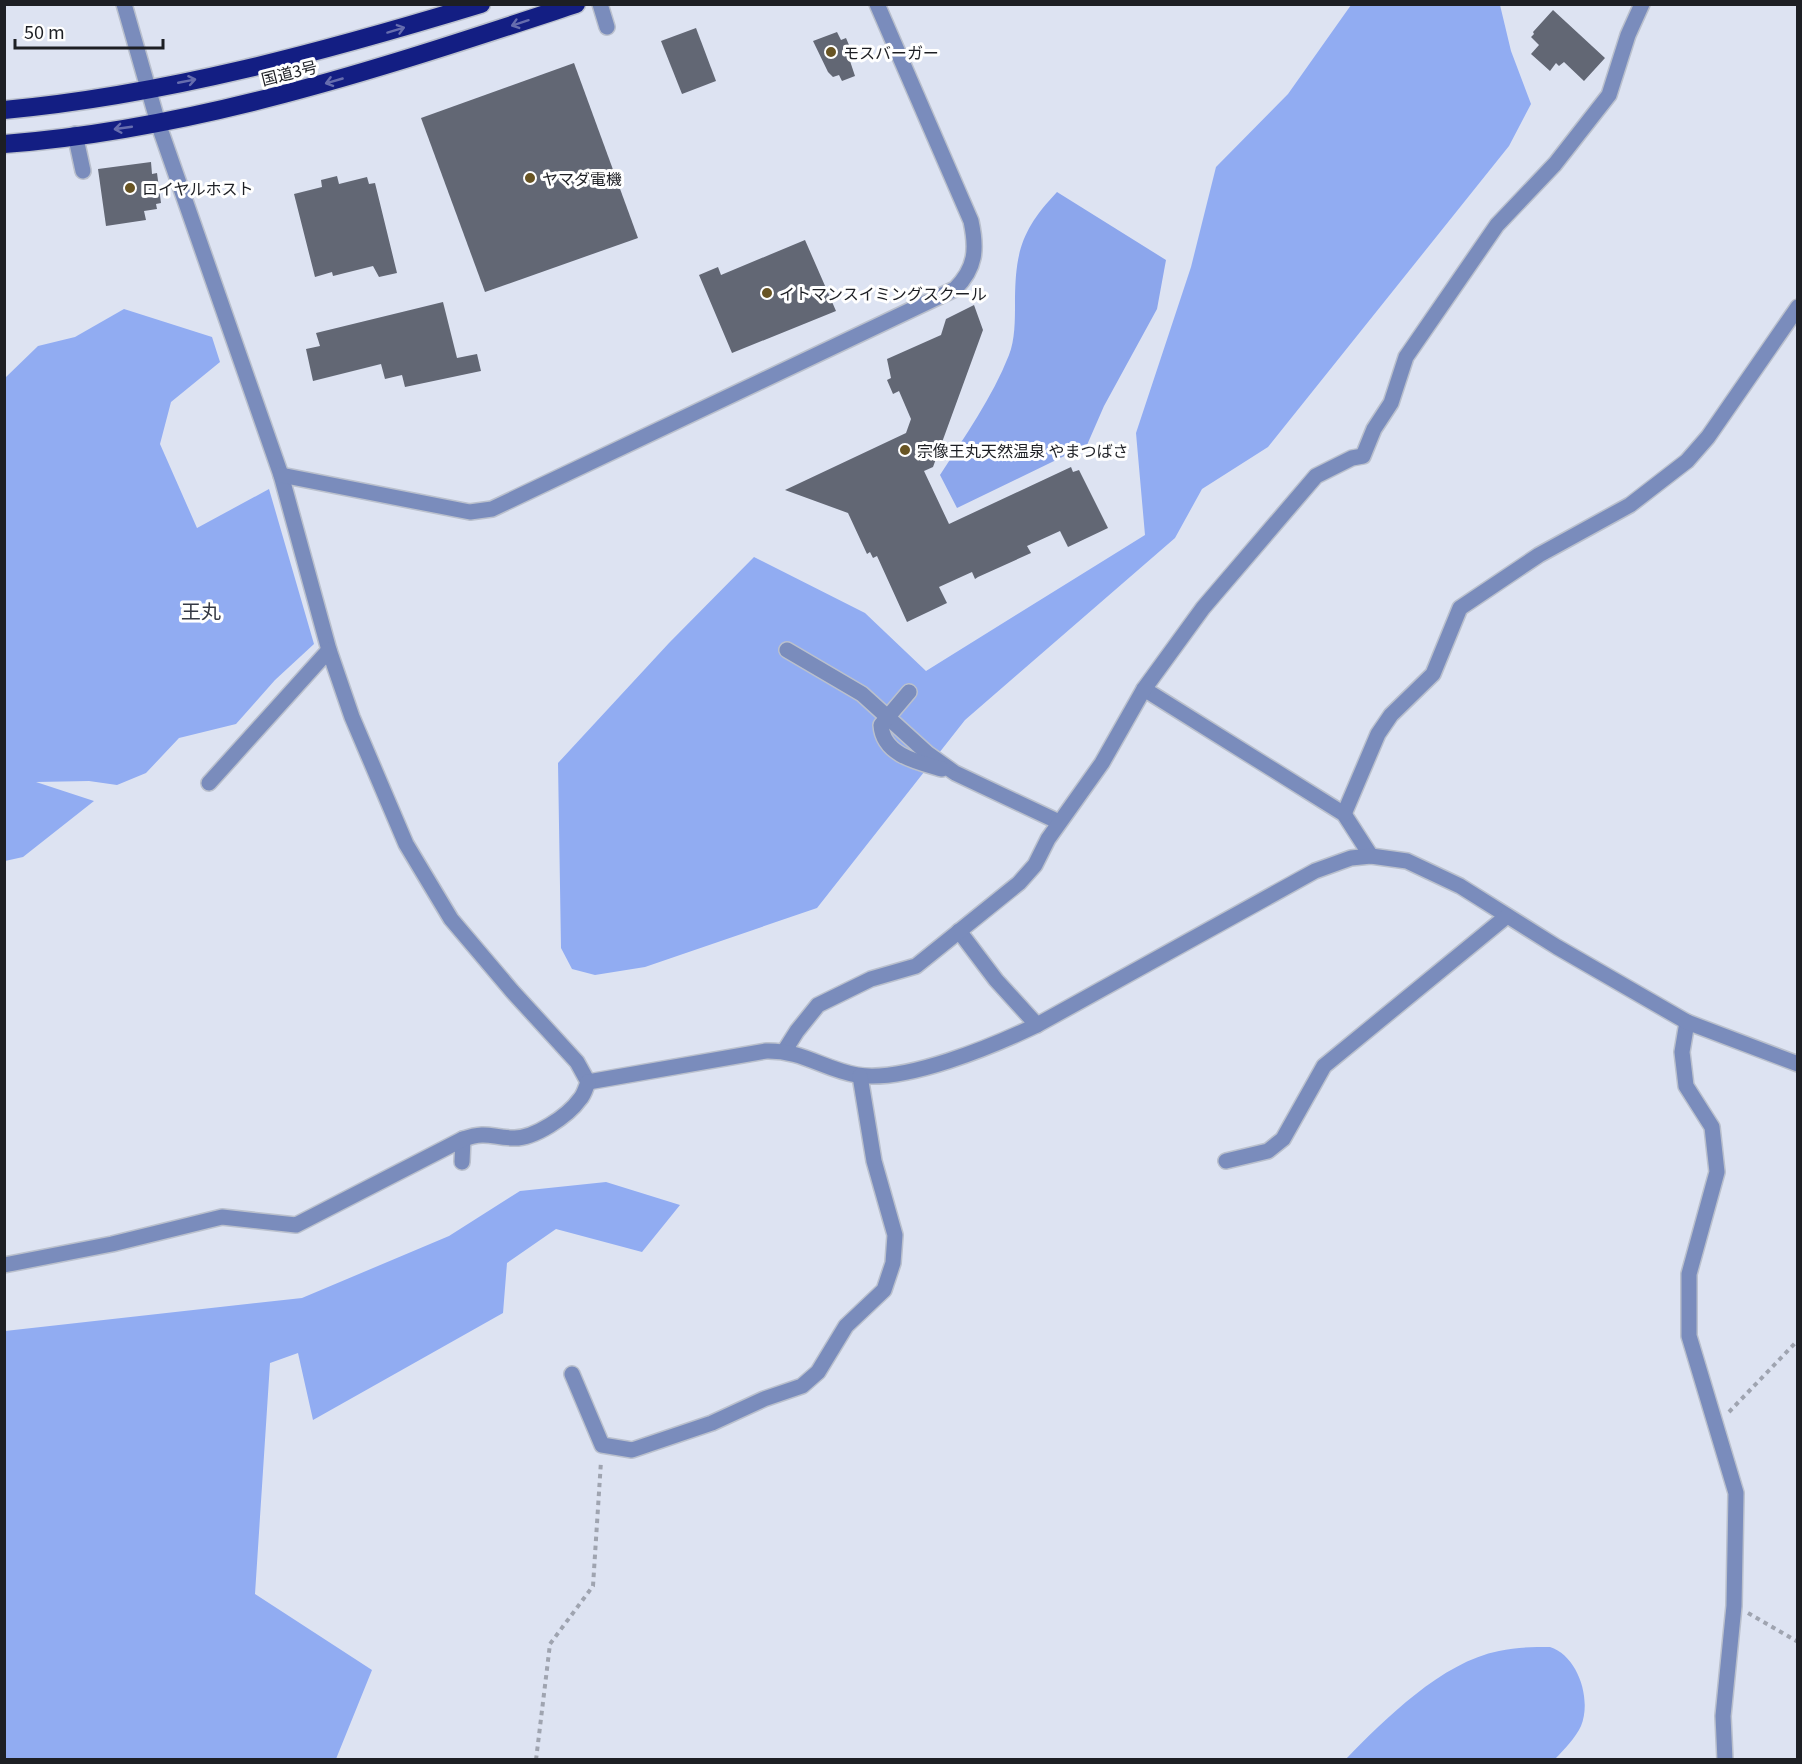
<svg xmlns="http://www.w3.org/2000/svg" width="1802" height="1764" viewBox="0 0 1802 1764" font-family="Georgia,'Noto Sans JP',serif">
  <rect width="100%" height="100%" fill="#dde3f2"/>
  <!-- forest -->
  <g fill="#91acf2">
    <path d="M1351,5H1500L1511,51L1531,104L1509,146L1268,447L1202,489L1175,538L965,720L817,908L645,967L595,975L572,969L561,948L558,763L669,643L754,557L865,613L926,671L1145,535L1136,433L1191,267L1216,167L1288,94Z"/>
    <path d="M124,309L212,337L220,362L171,402L160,444L197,528L269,489L314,644L275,680L236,724L179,738L146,773L117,785L89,781L36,782L94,801L23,857L5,861V378L38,346L75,337Z"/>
    <path d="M606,1182L680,1205L642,1252L556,1229L507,1263L503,1313L313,1420L298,1353L270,1363L255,1594L372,1670L336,1759H5V1331L302,1298L449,1236L520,1191Z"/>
    <path d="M1550,1647C1578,1656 1592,1699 1581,1726C1576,1737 1564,1750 1555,1759H1346C1385,1719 1442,1662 1499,1651C1516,1647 1533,1647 1550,1647Z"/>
  </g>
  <!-- water -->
  <path fill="#8ca6ec" d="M1057,192L1166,260L1157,309L1104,406L1087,445L957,508L940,475C965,436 992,398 1009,355C1015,340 1015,320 1015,304C1015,253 1021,230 1057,192Z"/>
  <!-- building -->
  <g fill="#626774">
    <path d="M1553,10L1605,58L1584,81L1564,62L1559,66L1556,63L1550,71L1531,54L1539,45L1531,37L1534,34L1533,32Z"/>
    <path d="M696,28L716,81L682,94L661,41Z"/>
    <path d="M837,32L841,40L846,38L855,59L850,61L855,76L842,81L839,75L833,77L828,72L813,41Z"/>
    <path d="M574,63L638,238L485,292L421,118Z"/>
    <path d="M151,162L152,174L157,173L161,203L156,204L157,209L144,211L146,220L106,226L98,169Z"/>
    <path d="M337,176L339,184L367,177L369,184L375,183L397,273L379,277L373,266L333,276L332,272L315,277L294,194L322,187L321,180Z"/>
    <path d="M805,240L836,311L732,353L699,275L718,267L721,275Z"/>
    <path d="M443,302L457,358L477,354L481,371L405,387L402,375L385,379L381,364L313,381L306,349L320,346L316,333Z"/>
    <path d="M974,305L983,330L933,467L924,471L949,524L1071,467L1073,472L1079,470L1108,528L1068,547L1060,531L1027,546L1031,553L978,577L975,579L972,572L939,587L947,603L907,622L877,556L873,558L870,552L867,554L848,513L785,490L906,433L911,419L899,391L893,394L887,380L891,378L887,359L941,335L946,319Z"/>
  </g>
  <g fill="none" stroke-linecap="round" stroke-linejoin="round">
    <defs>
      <g id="minor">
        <path d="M124,4L158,123L281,475L329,650L352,717L406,844L451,919L512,991L577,1062L588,1082"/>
        <path d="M600,4L607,27"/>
        <path d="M75,134L83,171"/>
        <path d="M281,475L470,512L492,509L955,289C976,268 977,249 971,221L877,4"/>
        <path d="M787,650L862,694L927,753L955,773L1059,822"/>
        <path d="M1144,689L1344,814L1371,856"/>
        <path d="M909,692L881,725C883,755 917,762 942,769"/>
        <path d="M209,783L329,650"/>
        <path d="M1344,814L1378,734L1391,715L1433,674L1460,608L1539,555L1630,505L1687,461L1708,437L1798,307"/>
        <path d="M959,931L996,980L1037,1025"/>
        <path d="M1687,1022L1682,1052L1686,1086L1712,1127L1717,1172L1689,1274V1336L1736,1493L1734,1606L1723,1716L1725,1760"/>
        <path d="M785,1050L797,1031L818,1005L871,979L916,966L1019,883L1035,865L1048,839L1102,763L1144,689L1203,608L1316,476L1352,458L1363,456L1374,429L1391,403L1406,357L1497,225L1555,164L1609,95L1628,35L1642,4"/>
        <path d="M588,1082L766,1051C802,1050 823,1069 857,1075C905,1083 993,1046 1037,1025L1315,871L1351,858L1371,856L1407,861L1460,886L1557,947L1687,1022L1798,1064"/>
        <path d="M1226,1161L1268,1151L1283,1139L1324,1066L1507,916"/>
        <path d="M462,1162L463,1139"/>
        <path d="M4,1265L112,1244L222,1217L296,1225L463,1139C487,1131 490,1137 513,1138C534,1139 568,1116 580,1099C584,1095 586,1087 588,1082"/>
        <path d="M572,1374L602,1445L632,1450L712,1423L764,1399L802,1386L818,1372L846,1326L884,1290L893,1263L895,1235L874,1161L860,1076"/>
      </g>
      <g id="highway">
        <path d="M4,110C166,95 326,51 481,4"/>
        <path d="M4,144C201,129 390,65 576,4"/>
      </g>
    </defs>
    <!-- minor casing -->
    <use href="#minor" stroke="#bac0cd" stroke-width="18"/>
    <!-- highway casing -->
    <use href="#highway" stroke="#bac0cd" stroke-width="21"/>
    <!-- path -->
    <g stroke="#9fa4b0" stroke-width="4" stroke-dasharray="4.5 4.5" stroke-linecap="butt">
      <path d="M1729,1412L1798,1340"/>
      <path d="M1748,1613L1798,1642"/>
      <path d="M536,1760L550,1644L593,1586L601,1461"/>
    </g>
    <!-- minor -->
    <use href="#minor" stroke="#7a8cbc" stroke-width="15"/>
    <!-- highway -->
    <use href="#highway" stroke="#131e83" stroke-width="18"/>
  </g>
  <!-- one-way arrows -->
  <defs><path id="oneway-shaft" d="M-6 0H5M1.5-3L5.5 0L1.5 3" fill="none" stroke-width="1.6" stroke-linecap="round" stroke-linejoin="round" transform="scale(1.5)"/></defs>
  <g stroke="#666dae">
    <use href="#oneway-shaft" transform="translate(520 23) rotate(162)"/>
    <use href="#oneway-shaft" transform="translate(396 30) rotate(-17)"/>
    <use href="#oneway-shaft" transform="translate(187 81) rotate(-11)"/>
    <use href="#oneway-shaft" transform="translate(334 81) rotate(164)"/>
    <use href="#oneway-shaft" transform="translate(123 128) rotate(172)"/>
  </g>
  <!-- markers -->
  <g fill="#685423" stroke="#fff" stroke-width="2">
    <circle cx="831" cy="52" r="6"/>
    <circle cx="530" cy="178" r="6"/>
    <circle cx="130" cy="188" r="6"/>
    <circle cx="767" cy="293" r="6"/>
    <circle cx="905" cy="450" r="6"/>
  </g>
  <g text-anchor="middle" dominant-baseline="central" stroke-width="6" stroke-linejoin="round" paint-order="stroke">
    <!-- poi labels -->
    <g font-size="16" fill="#1d1f24" stroke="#fff" text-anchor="start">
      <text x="843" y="52">モスバーガー</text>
      <text x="542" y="178">ヤマダ電機</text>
      <text x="142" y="188">ロイヤルホスト</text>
      <text x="779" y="293">イトマンスイミングスクール</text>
      <text x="917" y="450">宗像王丸天然温泉 やまつばさ</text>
    </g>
    <!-- street labels -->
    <g font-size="16" fill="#1d1f24" stroke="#fff">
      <text transform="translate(289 72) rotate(-14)">国道3号</text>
    </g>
    <!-- quarter labels -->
    <g font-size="20" fill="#353945" stroke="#fff">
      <text x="201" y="610">王丸</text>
    </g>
  </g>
  <!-- border -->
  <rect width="1802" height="1764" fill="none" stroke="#1d1f24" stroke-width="12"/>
  <!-- scale -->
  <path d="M15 39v9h148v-9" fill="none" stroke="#1d1f24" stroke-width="3"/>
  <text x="24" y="39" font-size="18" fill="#1d1f24" stroke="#ffffff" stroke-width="4.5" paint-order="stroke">50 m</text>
</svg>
